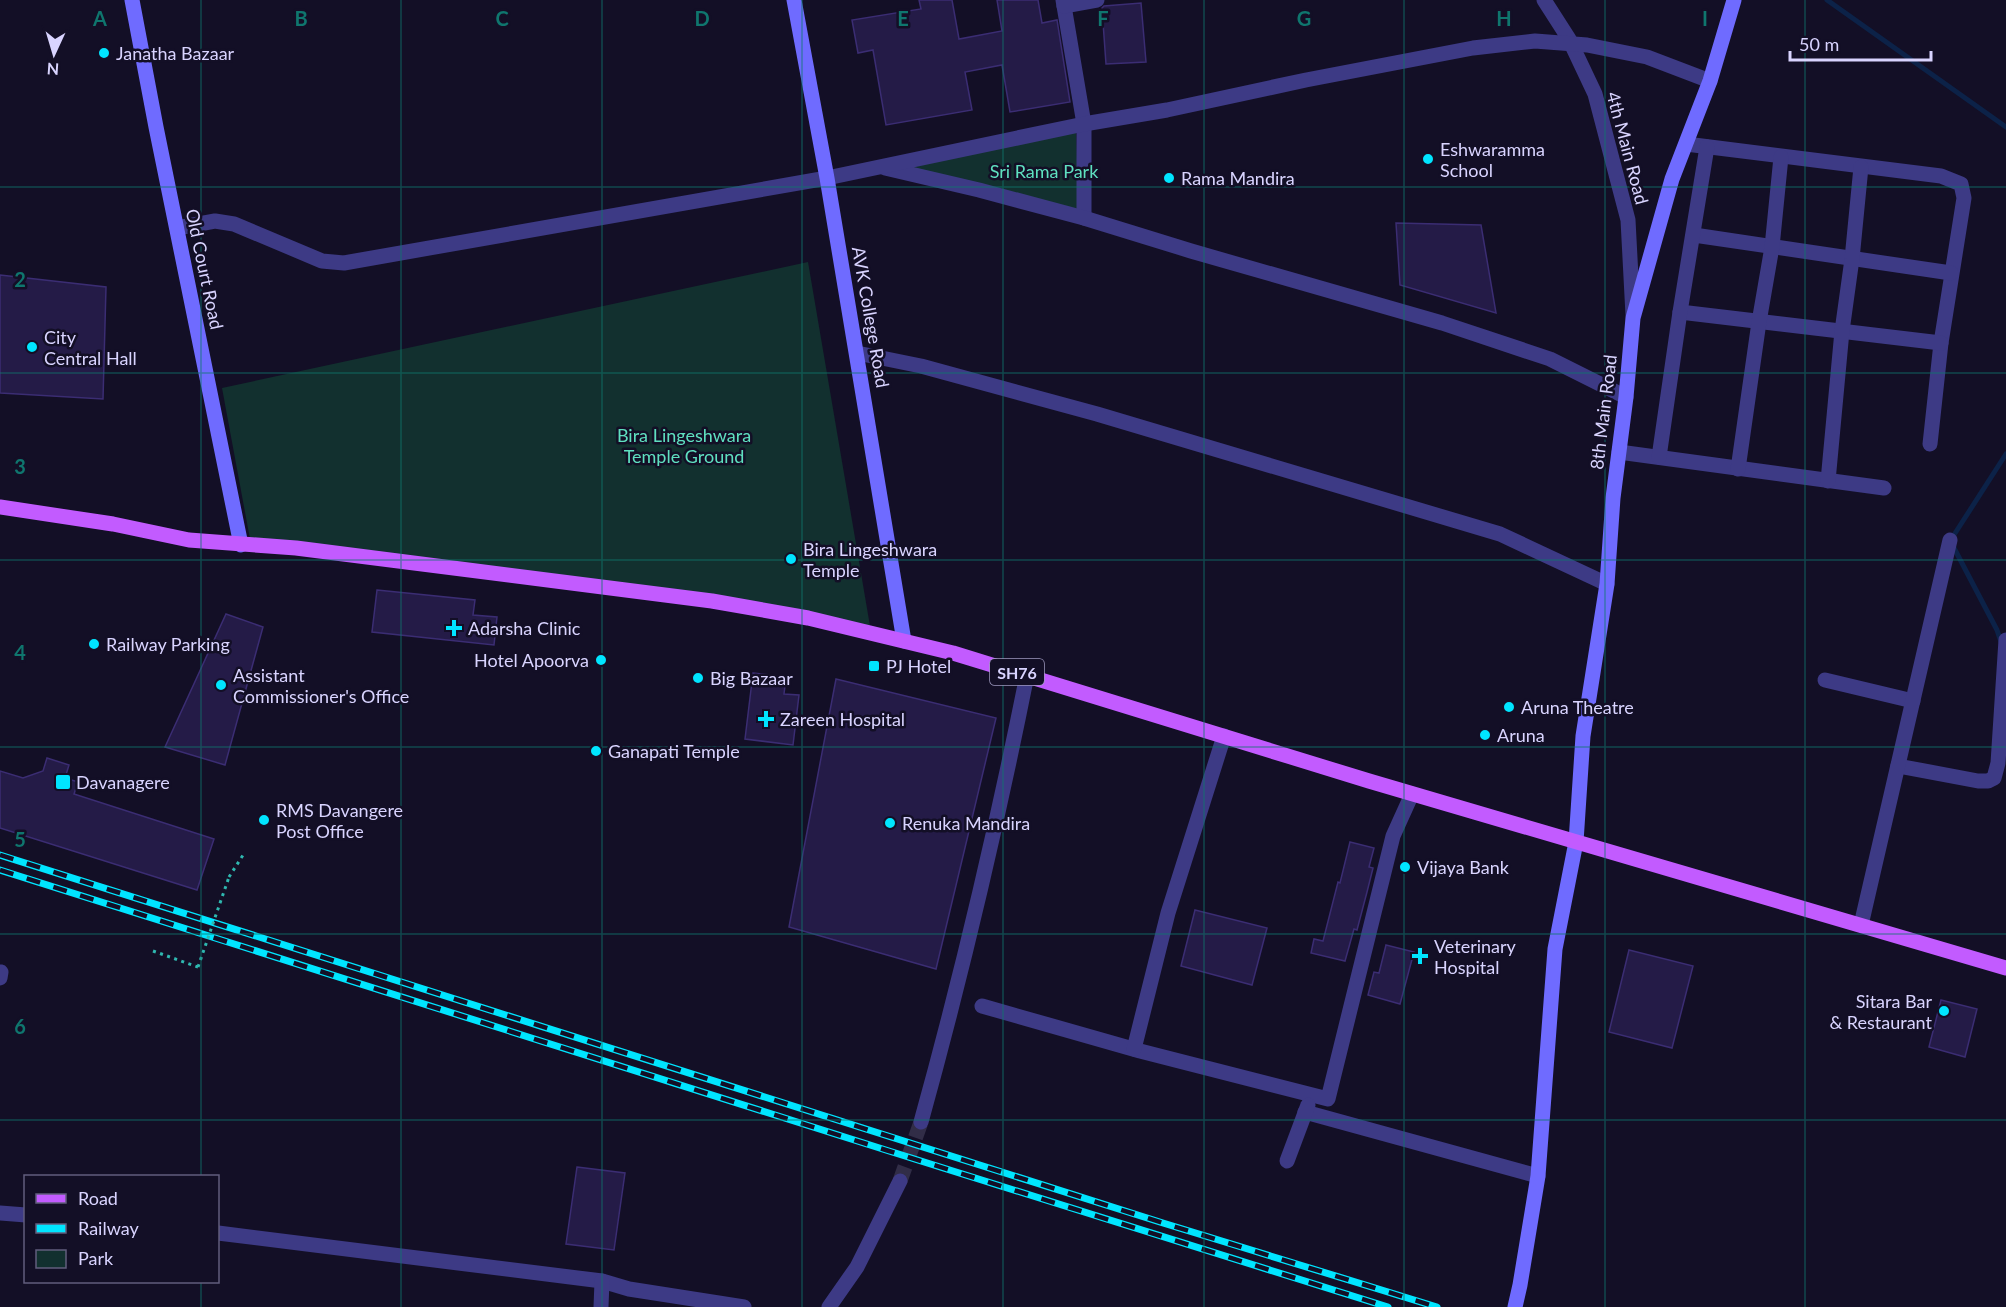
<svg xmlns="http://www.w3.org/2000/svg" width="2006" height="1307" viewBox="0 0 2006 1307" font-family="Lato,sans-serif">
  <rect width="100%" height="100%" fill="#130f26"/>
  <!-- green -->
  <g fill="#12302f">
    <path d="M1076,132L1079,214L902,168Z"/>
    <path d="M808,262L870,626L250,539L222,388Z"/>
  </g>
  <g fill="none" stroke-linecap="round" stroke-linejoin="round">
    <!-- stream -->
    <g stroke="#0c2248" stroke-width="5">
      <path d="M1827,0L2006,127"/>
      <path d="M1952,538L2006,454"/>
      <path d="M1953,546L1997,630L2001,642"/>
    </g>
  </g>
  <!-- building -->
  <g fill="#241b47" stroke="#3b2d73" stroke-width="1.5">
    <path d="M919,0H952L959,39L1002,31L997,0H1038L1042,23L1057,20L1070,102L1010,112L1002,65L965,72L972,110L886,125L873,50L858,53L852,20L921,9Z"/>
    <path d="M1141,3L1146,62L1106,64L1102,8L1104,6Z"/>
    <path d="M1396,223L1481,225L1496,313L1400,285Z"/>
    <path d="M0,275L106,287L103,399L0,393Z"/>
    <path d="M377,590L475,600L473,615L497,617L494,645L372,632Z"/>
    <path d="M226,614L263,627L225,765L165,747Z"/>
    <path d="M753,673L786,677L784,694L799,695L793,745L745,739Z"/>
    <path d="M836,679L996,718L936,969L789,927Z"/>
    <path d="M47,758L69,765L65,778L78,782L74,794L214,839L197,890L0,828V771L23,778L43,771Z"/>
    <path d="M1350,842L1374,848L1369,867L1373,868L1367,892L1357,930L1354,929L1345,961L1311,953L1314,939L1323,941L1338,882L1340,883Z"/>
    <path d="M1195,910L1267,928L1252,985L1181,966Z"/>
    <path d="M1386,945L1414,952L1400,1004L1368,995L1374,972L1379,973Z"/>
    <path d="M1629,950L1693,966L1672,1048L1609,1032Z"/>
    <path d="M1941,1000L1977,1009L1965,1057L1929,1047Z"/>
    <path d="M577,1167L625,1173L614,1250L566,1244Z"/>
  </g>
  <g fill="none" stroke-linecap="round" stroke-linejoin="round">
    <!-- street-tunnel -->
    <path stroke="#312d47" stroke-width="15" stroke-dasharray="15 8" stroke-linecap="butt" d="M900,1181L921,1122"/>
    <!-- path -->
    <g stroke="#2fb8b0" stroke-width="3" stroke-dasharray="3 4.5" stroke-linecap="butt">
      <path d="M229,877L245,852"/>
      <path d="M153,951L198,967"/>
    </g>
    <!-- street -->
    <g stroke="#3d3a85" stroke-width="15">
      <path d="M1063,0L1084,124V218"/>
      <path d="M1544,0L1569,39L1595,94L1628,220L1633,315"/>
      <path d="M1064,6L1097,0"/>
      <path d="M1686,144L1941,176L1961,184L1964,198L1941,343L1930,444"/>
      <path d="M885,168L979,190L1084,218L1191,251L1442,323L1550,359L1626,397"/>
      <path d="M177,228L215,221L234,224L322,261L344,263L827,178L1084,124L1167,110L1306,80L1473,48L1535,41L1587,45L1647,57L1710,81"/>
      <path d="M1694,235L1951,273"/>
      <path d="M1680,312L1941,343"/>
      <path d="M857,353L921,366L1097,414L1500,534L1607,584"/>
      <path d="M1619,452L1884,488"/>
      <path d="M1659,457L1680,312L1707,147"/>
      <path d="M1738,469L1759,322L1772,247L1781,157"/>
      <path d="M1828,481L1842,331L1852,259L1861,167"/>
      <path d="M1825,680L1913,701"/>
      <path d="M1898,766L1978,781H1988L1994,778L1998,763L2006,640"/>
      <path d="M1861,925L1950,540"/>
      <path d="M0,978L1,972"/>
      <path d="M982,1006L1140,1051L1328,1099L1393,836L1412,794"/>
      <path d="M1134,1049L1168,913L1224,736"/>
      <path d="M1305,1112L1538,1176"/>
      <path d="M921,1122C962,974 997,825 1027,675"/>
      <path d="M1287,1161L1308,1105"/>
      <path d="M0,1213L26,1215"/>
      <path d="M218,1233L602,1281L629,1289L744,1307"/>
      <path d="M601,1307L602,1281"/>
      <path d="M829,1307L857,1267L900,1181"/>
    </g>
    <!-- secondary -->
    <g stroke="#6f6bff" stroke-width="15">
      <path d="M132,0L156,127L241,545"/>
      <path d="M794,0L827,178L904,641"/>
      <path d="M1515,1307L1520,1285L1538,1176L1555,949L1576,842L1583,736L1607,584L1613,498L1626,397L1633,318L1672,179L1710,81L1734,0"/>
    </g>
    <!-- primary -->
    <path stroke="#c25bff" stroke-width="15" d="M0,507L113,524L189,540L296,548L712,601L808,618L953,653L1369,781L2006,968"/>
    <defs>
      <g id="rail">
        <path d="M0,855L1163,1223L1437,1307"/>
        <path d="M0,870L889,1151L1388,1307"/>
      </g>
    </defs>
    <!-- rail casing -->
    <use href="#rail" stroke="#00e5ff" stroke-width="7"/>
    <!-- rail -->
    <use href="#rail" stroke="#130f26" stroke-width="4.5" stroke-dasharray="14" stroke-linecap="butt"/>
    <!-- path-bridge -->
    <path stroke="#2fb8b0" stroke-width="3" stroke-dasharray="3 4.5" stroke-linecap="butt" d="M198,967L229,877"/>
  </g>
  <!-- grid -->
  <path fill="none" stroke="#0f766e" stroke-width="1.5" stroke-opacity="0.55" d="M201,0V1176M401,0V1307M602,0V1307M802,0V1307M1003,0V1307M1204,0V1307M1404,0V1307M1605,0V1307M1805,0V1307M0,187H2006M0,373H2006M0,560H2006M0,747H2006M0,934H2006M0,1120H2006M201,1282V1307"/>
  <!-- markers -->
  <g fill="#00e5ff" stroke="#130f26" stroke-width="2">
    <circle cx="104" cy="53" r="6"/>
    <circle cx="1428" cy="159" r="6"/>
    <circle cx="1169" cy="178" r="6"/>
    <circle cx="32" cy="347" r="6"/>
    <circle cx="791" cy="559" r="6"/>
    <path d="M451 619h6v6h6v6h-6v6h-6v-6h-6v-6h6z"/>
    <circle cx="94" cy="644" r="6"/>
    <circle cx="601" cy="660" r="6"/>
    <rect x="868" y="660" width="12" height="12" rx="3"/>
    <circle cx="698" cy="678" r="6"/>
    <circle cx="221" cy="685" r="6"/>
    <circle cx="1509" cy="707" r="6"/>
    <path d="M763 710h6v6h6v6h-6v6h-6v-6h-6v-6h6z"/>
    <circle cx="1485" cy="735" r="6"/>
    <circle cx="596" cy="751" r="6"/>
    <rect x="55" y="774" width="16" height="16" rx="3"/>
    <circle cx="264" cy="820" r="6"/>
    <circle cx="890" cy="823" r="6"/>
    <circle cx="1405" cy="867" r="6"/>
    <path d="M1417 947h6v6h6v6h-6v6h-6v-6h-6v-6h6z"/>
    <circle cx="1944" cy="1011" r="6"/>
  </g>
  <g text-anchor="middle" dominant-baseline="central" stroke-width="5" stroke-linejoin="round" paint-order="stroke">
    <!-- shield labels -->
    <rect fill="#130f26" stroke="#9e99be" stroke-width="1.5" x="990" y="659" width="54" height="26" rx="4.5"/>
    <g font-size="16" font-weight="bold" fill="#d9d4ff">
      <text x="1017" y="672">SH76</text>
    </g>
    <!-- poi labels -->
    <g font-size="18" fill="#d9d4ff" stroke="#130f26" text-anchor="start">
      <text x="116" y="53">Janatha Bazaar</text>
      <text x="1440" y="149">Eshwaramma<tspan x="1440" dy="21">School</tspan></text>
      <text x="1181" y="178">Rama Mandira</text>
      <text x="44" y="337">City<tspan x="44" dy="21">Central Hall</tspan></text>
      <text x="803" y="549">Bira Lingeshwara<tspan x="803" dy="21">Temple</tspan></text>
      <text x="468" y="628">Adarsha Clinic</text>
      <text x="106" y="644">Railway Parking</text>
      <text x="589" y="660" text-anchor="end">Hotel Apoorva</text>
      <text x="886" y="666">PJ Hotel</text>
      <text x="233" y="675">Assistant<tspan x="233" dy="21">Commissioner's Office</tspan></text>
      <text x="710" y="678">Big Bazaar</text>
      <text x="1521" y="707">Aruna Theatre</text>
      <text x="780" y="719">Zareen Hospital</text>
      <text x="1497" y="735">Aruna</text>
      <text x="608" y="751">Ganapati Temple</text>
      <text x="76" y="782">Davanagere</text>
      <text x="276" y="810">RMS Davangere<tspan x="276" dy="21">Post Office</tspan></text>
      <text x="902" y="823">Renuka Mandira</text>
      <text x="1417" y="867">Vijaya Bank</text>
      <text x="1434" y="946">Veterinary<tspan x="1434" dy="21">Hospital</tspan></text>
      <text x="1932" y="1001" text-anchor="end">Sitara Bar<tspan x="1932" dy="21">&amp; Restaurant</tspan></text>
    </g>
    <!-- street labels -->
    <g font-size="18" fill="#d9d4ff" stroke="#130f26">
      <text transform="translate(1628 148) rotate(75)">4th Main Road</text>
      <text transform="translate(205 269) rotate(78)">Old Court Road</text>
      <text transform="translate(871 317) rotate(80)">AVK College Road</text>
      <text transform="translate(1603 412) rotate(-83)">8th Main Road</text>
    </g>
    <!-- park labels -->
    <g font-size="18" fill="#5fe0c0" stroke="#130f26">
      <text x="1044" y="171">Sri Rama Park</text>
      <text x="684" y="435">Bira Lingeshwara<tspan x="684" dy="21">Temple Ground</tspan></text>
    </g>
  </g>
  <g font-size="20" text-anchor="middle" font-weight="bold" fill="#0f766e" stroke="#130f26" stroke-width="5" stroke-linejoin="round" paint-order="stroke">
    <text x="100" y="26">A</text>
    <text x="301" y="26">B</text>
    <text x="502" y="26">C</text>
    <text x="702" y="26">D</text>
    <text x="903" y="26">E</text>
    <text x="1103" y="26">F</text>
    <text x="1304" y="26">G</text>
    <text x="1504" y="26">H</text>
    <text x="1705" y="26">I</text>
    <text x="20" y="287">2</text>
    <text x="20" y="474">3</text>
    <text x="20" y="660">4</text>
    <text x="20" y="847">5</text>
    <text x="20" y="1034">6</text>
  </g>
  <!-- legend -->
  <rect x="24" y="1175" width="195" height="108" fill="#130f26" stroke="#625e7d" stroke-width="1.5"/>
  <rect x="36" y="1194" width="30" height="9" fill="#c25bff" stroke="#625e7d" stroke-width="1.5"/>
  <text x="78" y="1205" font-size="18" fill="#d9d4ff">Road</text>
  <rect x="36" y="1224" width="30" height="9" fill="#00e5ff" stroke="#625e7d" stroke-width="1.5"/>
  <text x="78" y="1235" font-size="18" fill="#d9d4ff">Railway</text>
  <rect x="36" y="1250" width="30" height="18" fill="#12302f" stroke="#625e7d" stroke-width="1.5"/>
  <text x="78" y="1265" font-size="18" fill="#d9d4ff">Park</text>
  <!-- north arrow -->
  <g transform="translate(54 54) rotate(184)" stroke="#130f26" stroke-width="4.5" paint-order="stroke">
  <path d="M0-4.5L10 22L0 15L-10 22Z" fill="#d9d4ff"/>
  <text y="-9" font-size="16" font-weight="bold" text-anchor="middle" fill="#d9d4ff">N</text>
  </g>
  <!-- scale -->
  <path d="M1790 51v9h141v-9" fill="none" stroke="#d9d4ff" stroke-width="3"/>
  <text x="1799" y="51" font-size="18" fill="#d9d4ff" stroke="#130f26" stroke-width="4.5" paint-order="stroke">50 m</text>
</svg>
